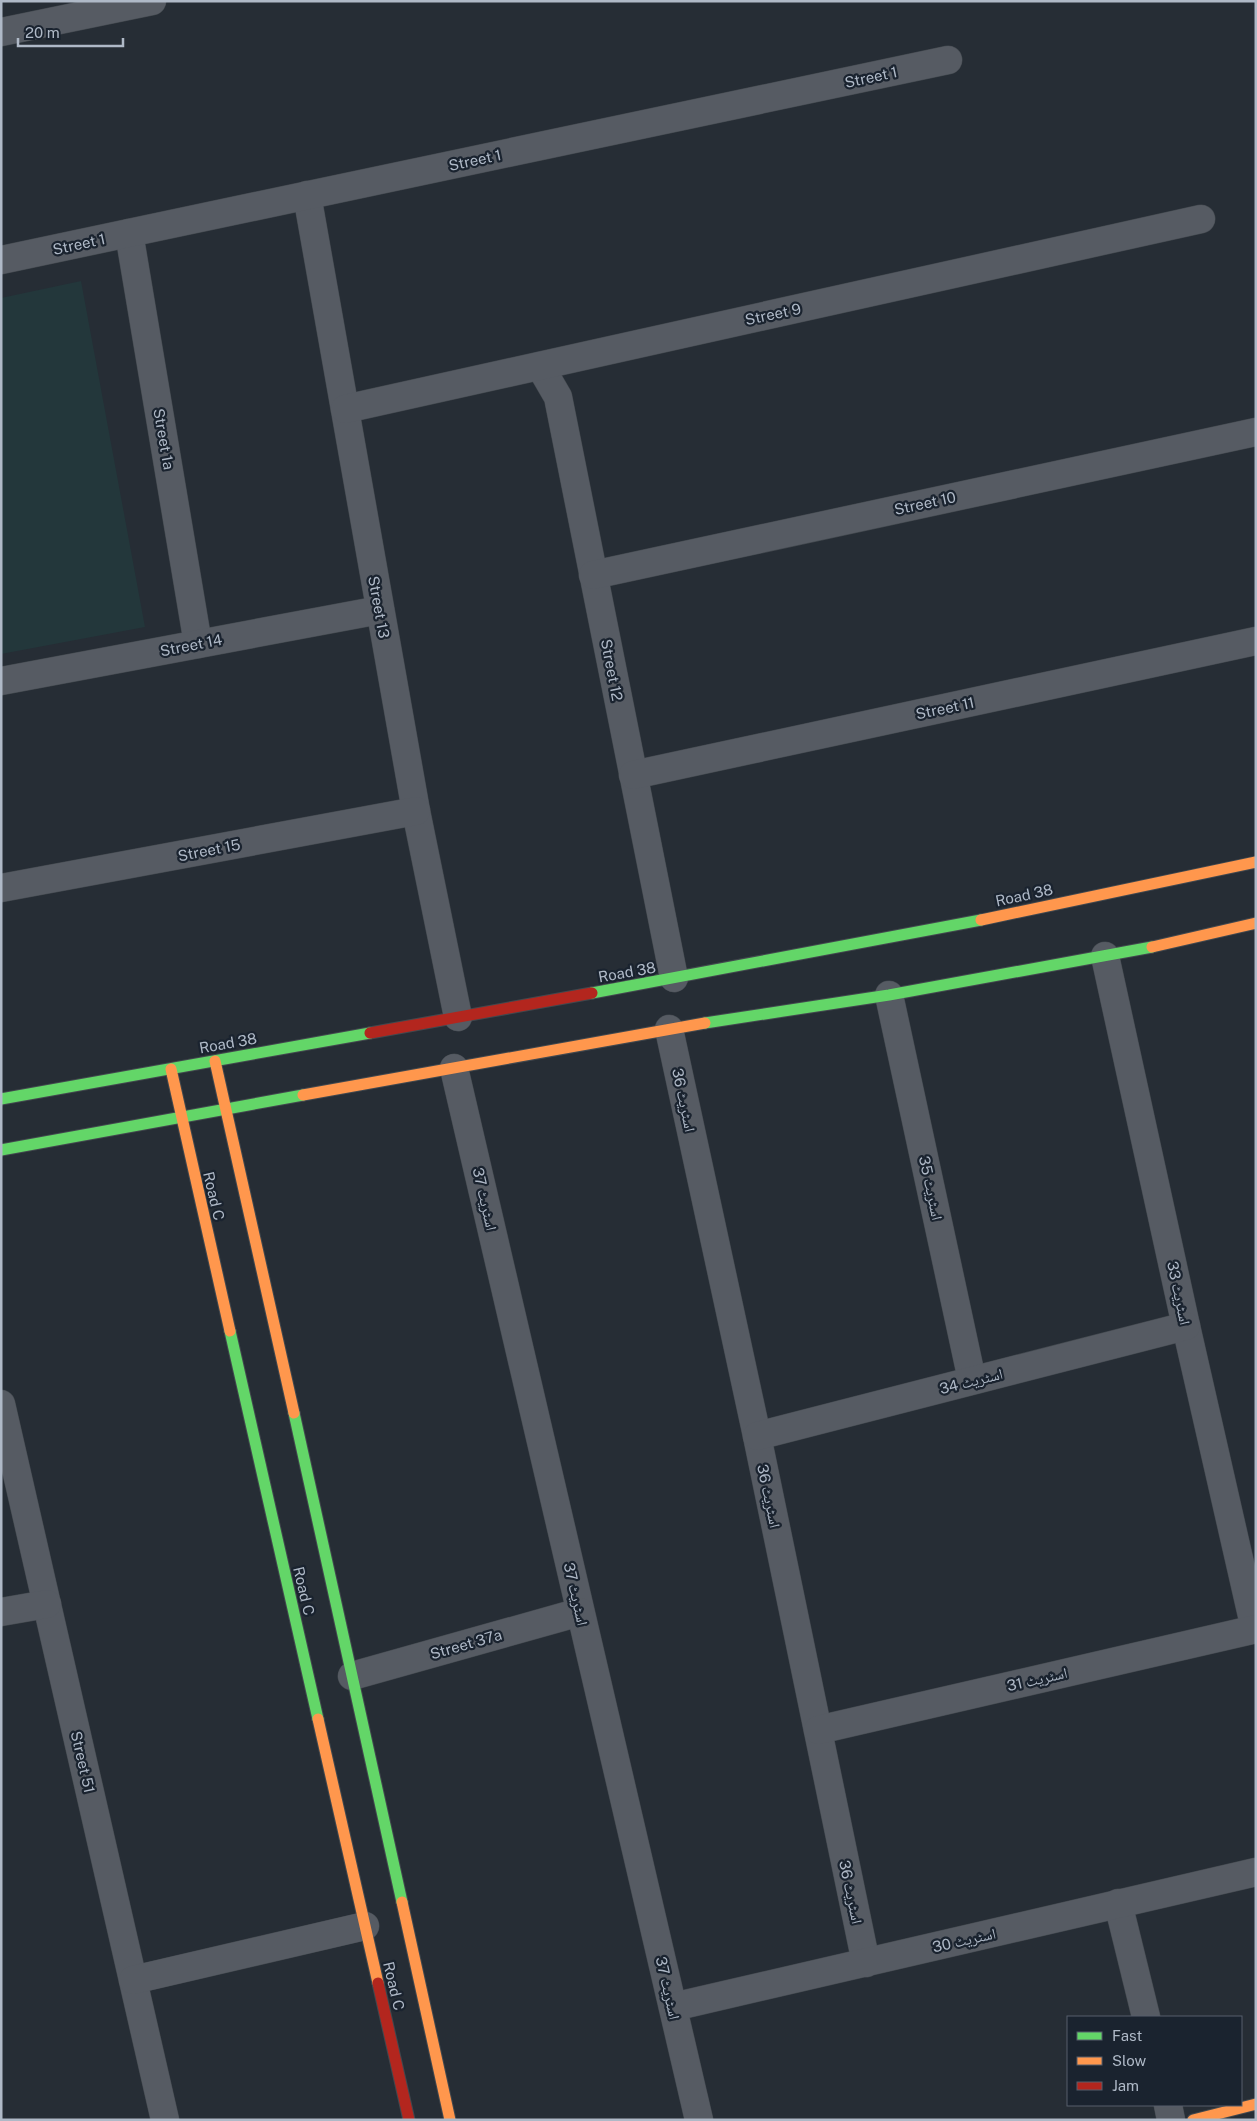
<svg xmlns="http://www.w3.org/2000/svg" width="1257" height="2121" viewBox="0 0 1257 2121" font-family="'Public Sans','Noto Naskh Arabic',sans-serif">
  <rect width="100%" height="100%" fill="#262d35"/>
  <!-- green -->
  <path fill="#23373b" d="M81,281L145,627L1,654V298Z"/>
  <g fill="none" stroke-linecap="round" stroke-linejoin="round">
    <defs>
      <g id="street">
        <path d="M1,32L152,1"/>
        <path d="M307,195L416,811L458,1017"/>
        <path d="M129,233L198,644"/>
        <path d="M1,260L948,60"/>
        <path d="M540,366L558,397L674,978"/>
        <path d="M345,409L1201,219"/>
        <path d="M593,575L1256,432"/>
        <path d="M1,681L380,610"/>
        <path d="M633,775L1256,641"/>
        <path d="M1,888L416,811"/>
        <path d="M1105,956L1186,1326L1255,1629"/>
        <path d="M889,995L972,1380"/>
        <path d="M669,1029L757,1436L866,1963"/>
        <path d="M454,1068L699,2120"/>
        <path d="M1,1404L165,2120"/>
        <path d="M757,1436L1186,1326"/>
        <path d="M1,1612L47,1604"/>
        <path d="M352,1676L580,1612"/>
        <path d="M818,1730L1256,1629"/>
        <path d="M1118,1903L1146,2017"/>
        <path d="M133,1980L365,1926"/>
        <path d="M673,2007L1256,1872"/>
        <path d="M1168,2105L1171,2120"/>
      </g>
      <g id="fast">
        <path d="M592,993L981,920"/>
        <path d="M705,1023L889,995L1152,947"/>
        <path d="M1,1099L370,1033"/>
        <path d="M1,1150L303,1095"/>
        <path d="M230,1331L318,1719"/>
        <path d="M294,1413L402,1902"/>
      </g>
      <g id="slow">
        <path d="M981,920L1256,862"/>
        <path d="M1152,947L1256,923"/>
        <path d="M215,1061L294,1413"/>
        <path d="M171,1069L230,1331"/>
        <path d="M303,1095L705,1023"/>
        <path d="M318,1719L378,1983"/>
        <path d="M402,1902L450,2120"/>
        <path d="M1193,2120L1256,2104"/>
      </g>
      <g id="jam">
        <path d="M370,1033L592,993"/>
        <path d="M378,1983L409,2120"/>
      </g>
    </defs>
    <!-- street casing -->
    <use href="#street" stroke="#42484e" stroke-width="29"/>
    <!-- fast casing -->
    <use href="#fast" stroke="#42484e" stroke-width="13"/>
    <!-- slow casing -->
    <use href="#slow" stroke="#42484e" stroke-width="13"/>
    <!-- jam casing -->
    <use href="#jam" stroke="#42484e" stroke-width="13"/>
    <!-- street -->
    <use href="#street" stroke="#565b63" stroke-width="28"/>
    <!-- fast -->
    <use href="#fast" stroke="#63d668" stroke-width="11"/>
    <!-- slow -->
    <use href="#slow" stroke="#ff974d" stroke-width="11"/>
    <!-- jam -->
    <use href="#jam" stroke="#b3261e" stroke-width="11"/>
  </g>
  <g text-anchor="middle" dominant-baseline="central" stroke-width="4.5" stroke-linejoin="round" paint-order="stroke">
    <!-- street labels -->
    <g font-size="15" fill="#afb9c7" stroke="#1a232f">
      <text transform="translate(871 77) rotate(-12)">Street 1</text>
      <text transform="translate(475 160) rotate(-12)">Street 1</text>
      <text transform="translate(79 244) rotate(-12)">Street 1</text>
      <text transform="translate(773 314) rotate(-12)">Street 9</text>
      <text transform="translate(164 439) rotate(80)">Street 1a</text>
      <text transform="translate(925 503) rotate(-12)">Street 10</text>
      <text transform="translate(379 607) rotate(80)">Street 13</text>
      <text transform="translate(191 645) rotate(-11)">Street 14</text>
      <text transform="translate(612 670) rotate(79)">Street 12</text>
      <text transform="translate(945 708) rotate(-12)">Street 11</text>
      <text transform="translate(209 850) rotate(-11)">Street 15</text>
      <text transform="translate(1024 895) rotate(-12)">Road 38</text>
      <text transform="translate(627 972) rotate(-10)">Road 38</text>
      <text transform="translate(228 1043) rotate(-10)">Road 38</text>
      <text transform="translate(684 1100) rotate(78)">اسٹریٹ 36</text>
      <text transform="translate(931 1188) rotate(78)">اسٹریٹ 35</text>
      <text transform="translate(214 1196) rotate(77)">Road C</text>
      <text transform="translate(485 1199) rotate(77)">اسٹریٹ 37</text>
      <text transform="translate(1179 1293) rotate(78)">اسٹریٹ 33</text>
      <text transform="translate(971 1381) rotate(-14)">اسٹریٹ 34</text>
      <text transform="translate(769 1496) rotate(78)">اسٹریٹ 36</text>
      <text transform="translate(304 1591) rotate(77)">Road C</text>
      <text transform="translate(576 1594) rotate(77)">اسٹریٹ 37</text>
      <text transform="translate(466 1644) rotate(-16)">Street 37a</text>
      <text transform="translate(1037 1679) rotate(-13)">اسٹریٹ 31</text>
      <text transform="translate(83 1762) rotate(77)">Street 51</text>
      <text transform="translate(851 1892) rotate(78)">اسٹریٹ 36</text>
      <text transform="translate(964 1940) rotate(-13)">اسٹریٹ 30</text>
      <text transform="translate(394 1986) rotate(77)">Road C</text>
      <text transform="translate(668 1988) rotate(77)">اسٹریٹ 37</text>
    </g>
  </g>
  <!-- border -->
  <rect width="1257" height="2121" fill="none" stroke="#afb9c7" stroke-width="5"/>
  <!-- legend -->
  <rect x="1067" y="2016" width="175" height="90" fill="#1a232f" stroke="#565f6c"/>
  <rect x="1077" y="2032" width="25" height="8" fill="#63d668" stroke="#565f6c"/>
  <text x="1112" y="2041" font-size="15" fill="#afb9c7">Fast</text>
  <rect x="1077" y="2057" width="25" height="8" fill="#ff974d" stroke="#565f6c"/>
  <text x="1112" y="2066" font-size="15" fill="#afb9c7">Slow</text>
  <rect x="1077" y="2082" width="25" height="8" fill="#b3261e" stroke="#565f6c"/>
  <text x="1112" y="2091" font-size="15" fill="#afb9c7">Jam</text>
  <!-- scale -->
  <path d="M18 38v8h105v-8" fill="none" stroke="#afb9c7" stroke-width="2.5"/>
  <text x="25" y="38" font-size="15" fill="#afb9c7" stroke="#1a232f" stroke-width="4" paint-order="stroke">20 m</text>
</svg>
